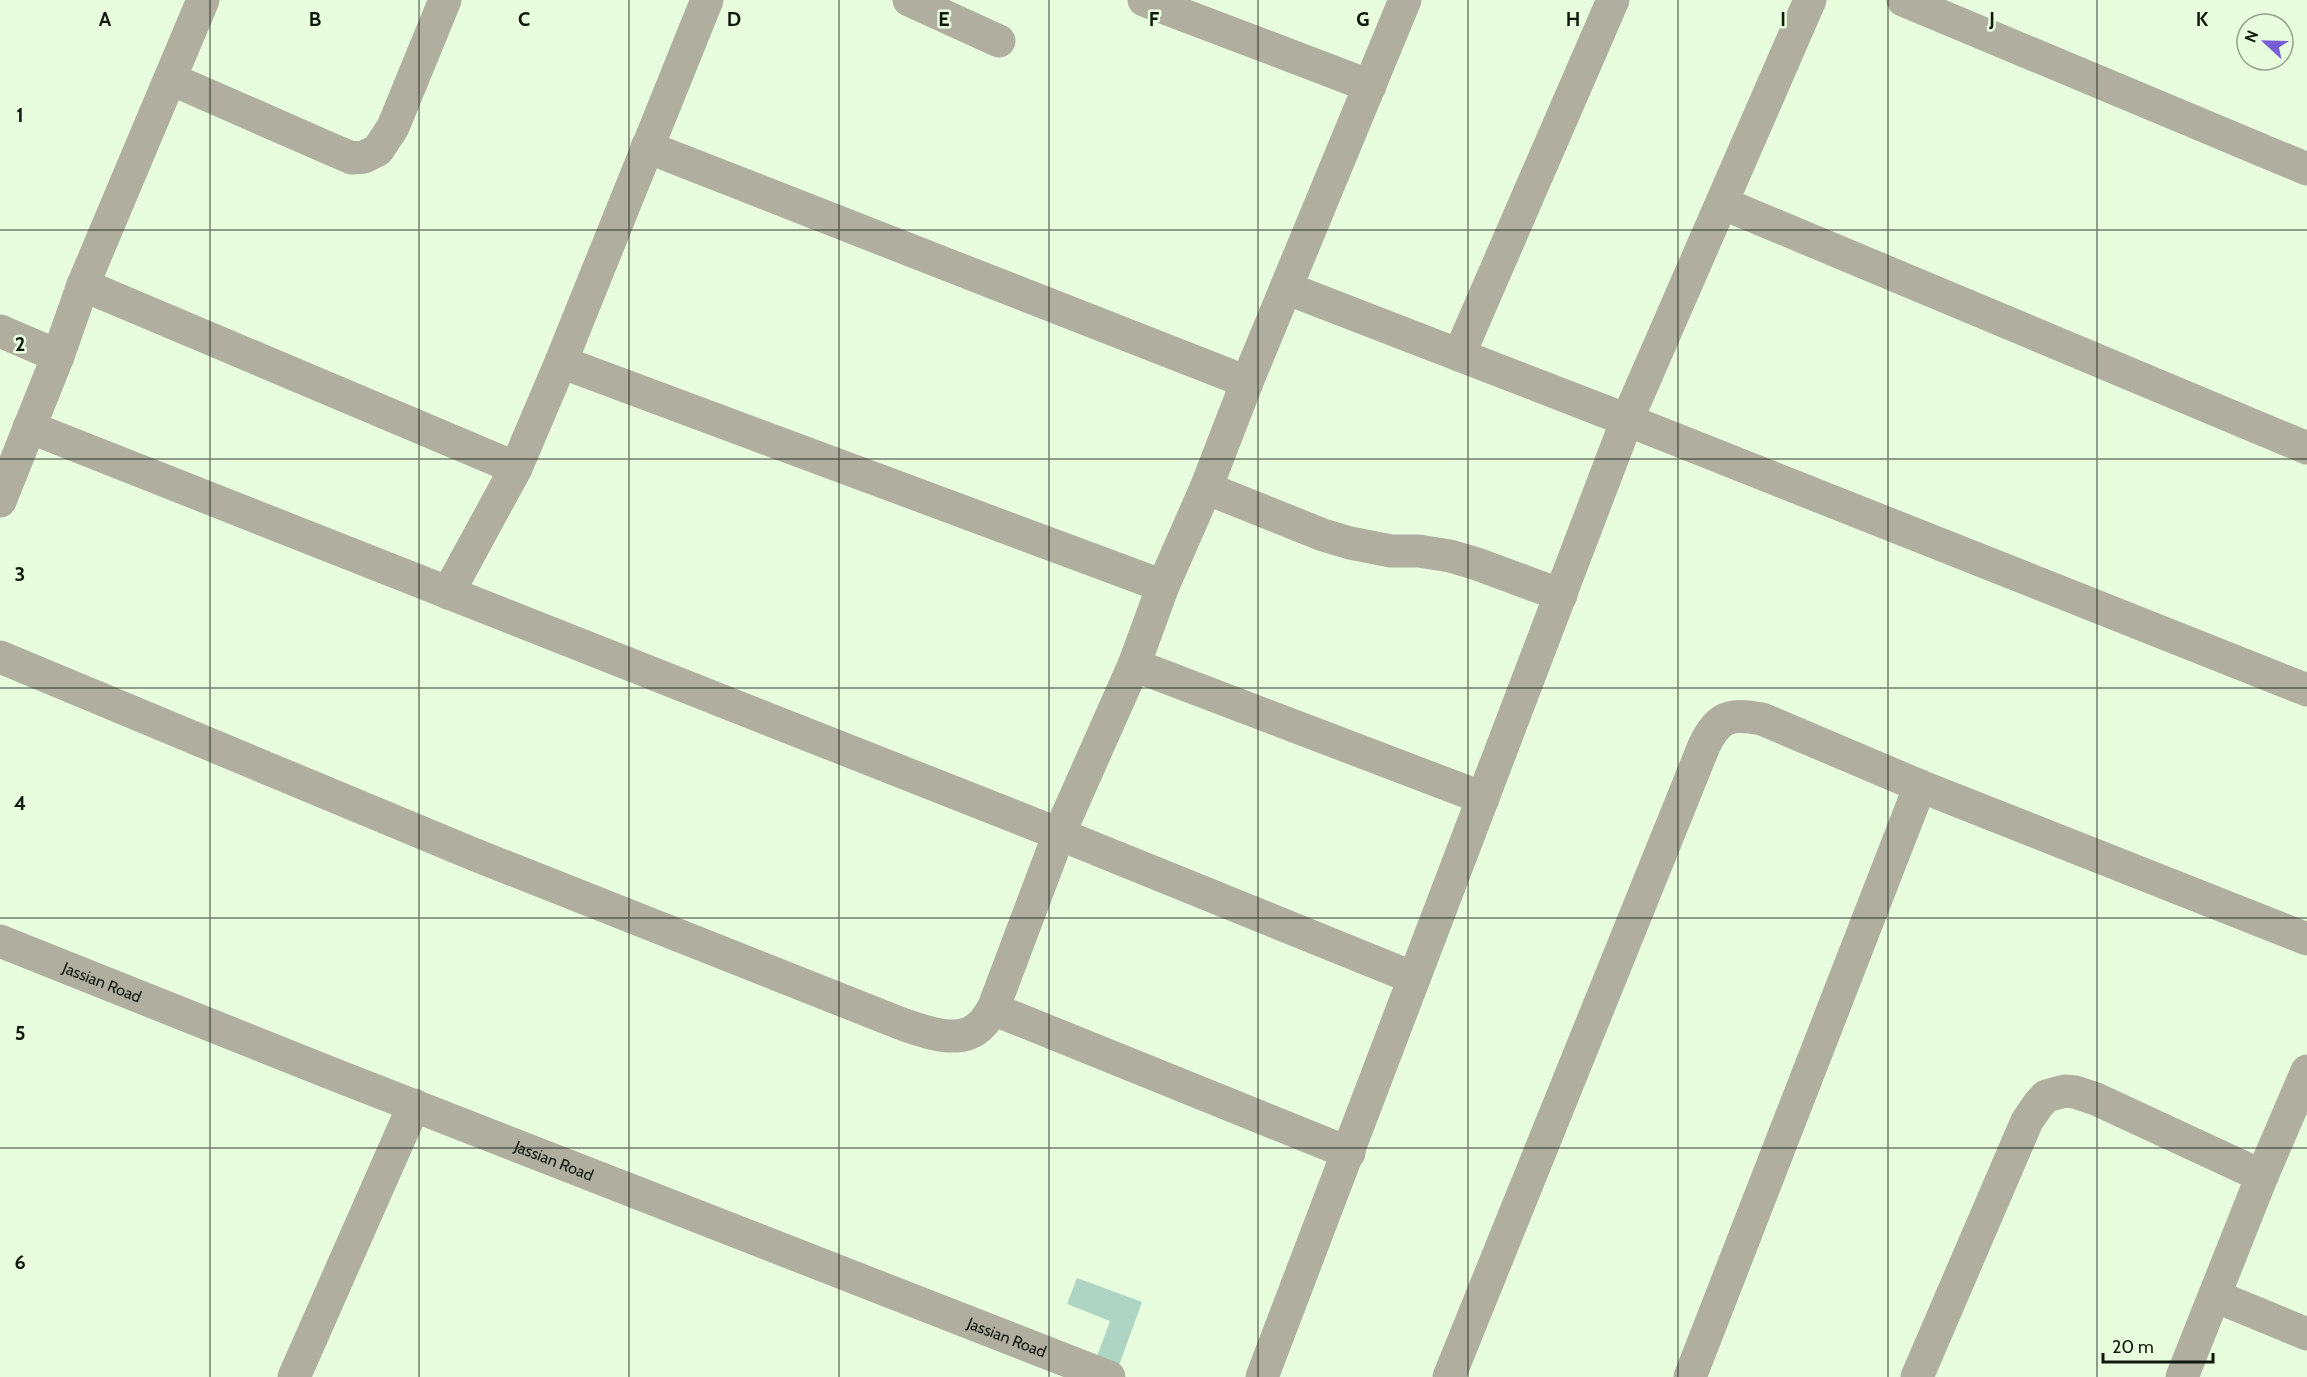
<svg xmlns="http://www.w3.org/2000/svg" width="2307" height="1377" viewBox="0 0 2307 1377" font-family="Cabin,sans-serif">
  <rect width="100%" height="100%" fill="#e8fddd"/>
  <!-- building -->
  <path fill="#aed5c3" d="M1077,1278L1142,1302L1118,1368L1096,1359L1110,1321L1067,1304Z"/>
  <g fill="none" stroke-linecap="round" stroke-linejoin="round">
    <!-- minor -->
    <g stroke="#afae9f" stroke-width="33">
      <path d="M909,0L999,41"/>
      <path d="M1144,0L1370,86"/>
      <path d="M1903,0L2307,169"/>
      <path d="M171,79L333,150L352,158L364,157L378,150L393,127L445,0"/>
      <path d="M647,147L1247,382"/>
      <path d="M1722,203L2307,448"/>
      <path d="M83,285L516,468"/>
      <path d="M1286,288L1627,420L1810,0"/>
      <path d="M0,331L58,356"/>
      <path d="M1459,355L1613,0"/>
      <path d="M561,362L1163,586"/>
      <path d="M29,427L1059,834L1414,978"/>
      <path d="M1206,488L1323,535L1350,543L1391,551H1419L1450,556L1477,564L1561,595"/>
      <path d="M0,501L58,356L83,285L203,0"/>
      <path d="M448,593L516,468L561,362L707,0"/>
      <path d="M0,657L473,854L902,1024C925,1032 961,1046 981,1025C986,1021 989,1014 993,1009L1349,1153"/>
      <path d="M1134,665L1483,798"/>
      <path id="s1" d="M0,941L338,1076L1109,1377"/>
      <path d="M993,1009L1059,834L1134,665L1163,586L1206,488L1247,382L1405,0"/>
      <path d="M2215,1296L2307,1334"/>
      <path d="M294,1377L414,1105"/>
      <path d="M1262,1377L1627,420L2307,690"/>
      <path d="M1449,1377L1704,746C1718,716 1730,713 1762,719L1920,786L2307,939"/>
      <path d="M1690,1377L1920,786"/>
      <path d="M1917,1377L2027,1121L2038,1105L2046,1096L2065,1091L2075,1092L2096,1099L2262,1176"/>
      <path d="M2182,1377L2262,1176L2307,1071"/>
    </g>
  </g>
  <!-- grid -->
  <path fill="none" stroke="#11180d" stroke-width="1.5" stroke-opacity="0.55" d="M210,0V1377M419,0V1377M629,0V1377M839,0V1377M1049,0V1377M1258,0V1377M1468,0V1377M1678,0V1377M1888,0V1377M2097,0V1377M0,230H2307M0,459H2307M0,688H2307M0,918H2307M0,1148H2307"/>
  <g text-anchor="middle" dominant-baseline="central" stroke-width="5" stroke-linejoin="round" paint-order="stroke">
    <!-- street labels -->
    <g font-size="16" fill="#11180d" stroke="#e8fddd">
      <text stroke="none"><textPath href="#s1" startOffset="110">Jassian Road</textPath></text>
      <text stroke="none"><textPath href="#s1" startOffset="596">Jassian Road</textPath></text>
      <text stroke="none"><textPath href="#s1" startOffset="1082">Jassian Road</textPath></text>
    </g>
  </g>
  <g font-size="20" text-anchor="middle" font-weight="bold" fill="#11180d" stroke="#e8fddd" stroke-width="5" stroke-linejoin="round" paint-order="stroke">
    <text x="105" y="26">A</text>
    <text x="315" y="26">B</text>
    <text x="524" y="26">C</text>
    <text x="734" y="26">D</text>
    <text x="944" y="26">E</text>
    <text x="1154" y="26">F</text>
    <text x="1363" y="26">G</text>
    <text x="1573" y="26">H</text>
    <text x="1783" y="26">I</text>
    <text x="1992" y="26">J</text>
    <text x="2202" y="26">K</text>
    <text x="20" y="122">1</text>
    <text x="20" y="351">2</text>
    <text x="20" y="581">3</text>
    <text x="20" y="810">4</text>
    <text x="20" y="1040">5</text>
    <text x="20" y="1269">6</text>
  </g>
  <!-- north arrow -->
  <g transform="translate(2265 42) rotate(292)"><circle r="28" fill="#e8fddd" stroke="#92a18a" stroke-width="1.5"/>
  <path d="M0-4.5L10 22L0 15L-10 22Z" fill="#775ed8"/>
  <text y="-9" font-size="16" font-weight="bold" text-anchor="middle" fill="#11180d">N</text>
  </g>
  <!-- scale -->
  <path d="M2103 1353v9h110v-9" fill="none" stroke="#11180d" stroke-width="3"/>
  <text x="2112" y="1353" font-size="18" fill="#11180d" stroke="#e8fddd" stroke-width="4.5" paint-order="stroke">20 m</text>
</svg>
